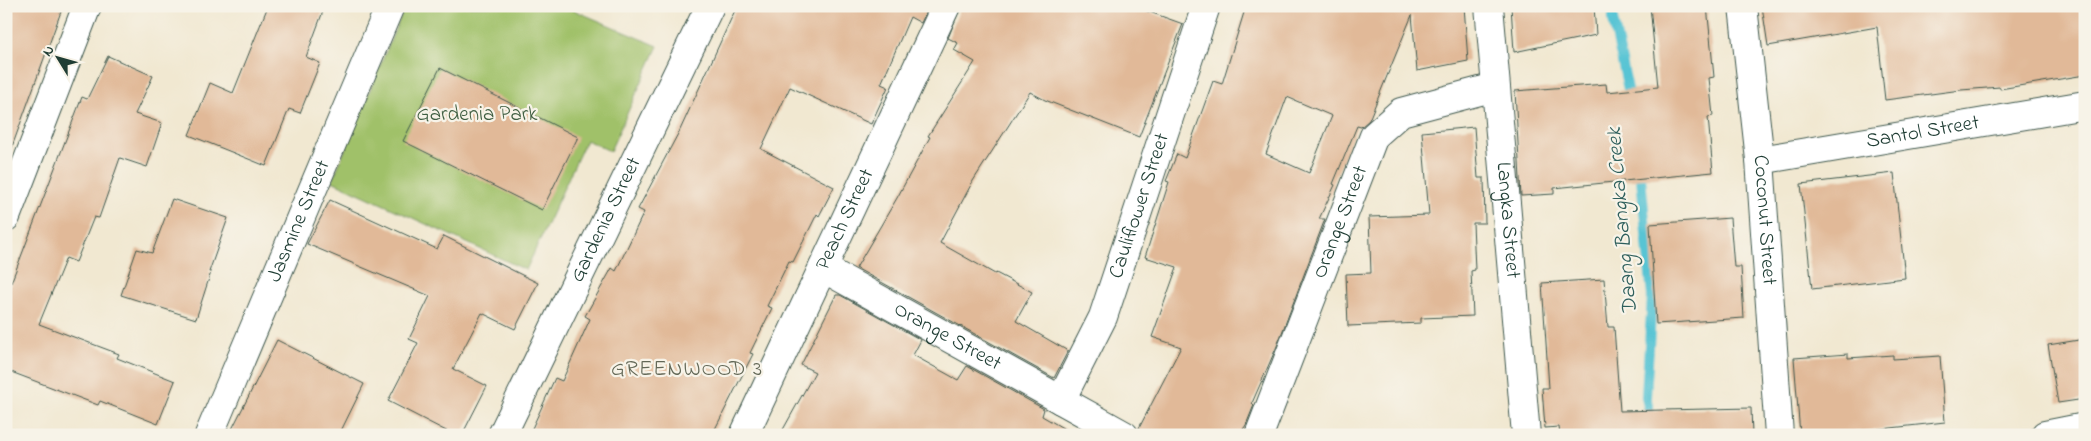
<svg xmlns="http://www.w3.org/2000/svg" width="2091" height="441" viewBox="0 0 2091 441" font-family="'Indie Flower',sans-serif">
  <rect width="100%" height="100%" fill="#f7f3e8"/>
  <filter id="ink" filterUnits="userSpaceOnUse"><feTurbulence type="fractalNoise" baseFrequency=".02" numOctaves="2"/><feDisplacementMap in="SourceGraphic" scale="10" xChannelSelector="R" yChannelSelector="G"/><feConvolveMatrix kernelMatrix="1 2 1 2 8 2 1 2 1" color-interpolation-filters="sRGB"/></filter>
  <filter id="wash" filterUnits="userSpaceOnUse"><feTurbulence type="fractalNoise" baseFrequency=".0096" numOctaves="4" result="noise"/><feDisplacementMap in="SourceGraphic" scale="20" xChannelSelector="R" yChannelSelector="G"/><feGaussianBlur stdDeviation="1.12" result="paint"/><feColorMatrix in="noise" values="0 0 0 0 0 0 0 0 0 0 0 0 0 0 0 0 0 1.4 0 .05"/><feComposite in="paint" operator="in"/></filter>
  <g filter="url(#wash)">
    <rect width="100%" height="100%" fill="#f1e8d1"/>
    <!-- park -->
    <path fill="#a0c169" stroke="#607f4e" d="M405,6H564L658,46L610,151L586,140L526,270L332,181Z"/>
    <g fill="none" stroke-linecap="round" stroke-linejoin="round">
      <!-- stream -->
      <g stroke="#59c4d4" stroke-width="10">
        <path d="M1613,6V20L1631,103"/>
        <path d="M1640,167L1652,296L1646,397L1652,424"/>
      </g>
    </g>
    <g id="blocks">
      <!-- building -->
      <g fill="#e1b998" fill-rule="evenodd">
        <path d="M6,6H63L9,155L6,154Z"/>
        <path d="M268,6H325L306,57L320,63L300,113L289,109L266,166L189,135L210,83L233,93Z"/>
        <path d="M737,6H929L921,23L910,17L881,84L888,87L871,124L790,87L761,149L834,187L819,216L817,214L793,262L789,261L767,306L772,308L750,353L753,354L712,435H529L555,378L562,381L590,319L585,316L612,268L616,271L644,212L638,209L680,130Z"/>
        <path d="M961,6H1133L1183,24L1139,137L1045,100L1030,92L973,181L940,243L995,274L996,273L1032,292L1016,321L1068,351L1054,378L856,268L897,198L930,137L928,136L975,62L954,50L958,43L948,38Z"/>
        <path d="M1246,6H1464L1468,61L1417,71L1412,15L1369,120L1361,127L1357,126L1333,184L1335,185L1319,219H1325L1277,346L1252,403L1254,405L1246,425L1239,435H1140L1138,430L1181,347L1152,337L1177,267L1145,257L1169,182L1166,181L1177,154L1185,158L1213,81L1222,84ZM1287,97L1332,116L1309,173L1266,154Z"/>
        <path d="M1511,6H1594L1596,35L1514,52Z"/>
        <path d="M1650,6H1707L1714,77L1709,78L1713,116L1708,117L1713,172L1554,188V194L1521,196L1515,91L1606,84L1607,92L1658,87Z"/>
        <path d="M1762,6H2085V75L2000,89V87L1961,90L1885,100L1877,27L1768,46Z"/>
        <path d="M108,56L153,76L135,114L162,123L147,167L120,158L99,218L94,217L76,262L66,258L39,324L119,354L117,358L175,381L158,424L100,401L98,405L6,370V296L82,97L87,99Z"/>
        <path d="M440,68L578,137L542,210L403,141Z"/>
        <path d="M1474,127L1478,178H1484L1485,223H1473L1475,270L1471,271L1473,316L1421,318V323L1348,326L1346,274L1371,273L1369,217L1429,215L1422,132Z"/>
        <path d="M1894,173L1905,278L1812,289L1801,184Z"/>
        <path d="M172,199L228,218L209,272H211L196,319L121,295L137,249L152,253Z"/>
        <path d="M330,200L437,249L444,236L538,283L515,329L482,313L453,369L487,386L462,435H454L388,401L418,343L409,339L430,296L307,244Z"/>
        <path d="M1730,218L1734,267H1741L1744,318L1656,324L1650,224Z"/>
        <path d="M1604,279L1608,327H1614L1620,411L1751,408L1752,435H1560L1559,427L1545,428L1542,388H1549L1542,283Z"/>
        <path d="M836,295H840L921,340L913,355L958,380L967,366L1044,409L1042,416L1075,435H780L815,372L801,365Z"/>
        <path d="M2085,339V399L2058,403L2048,345Z"/>
        <path d="M277,340L364,384L339,435H229Z"/>
        <path d="M1848,354V358L1893,355V359L1940,356L1945,422L1854,432V435H1800L1794,358Z"/>
      </g>
    </g>
  </g>
  <g filter="url(#ink)">
    <use href="#blocks" fill-opacity="0" stroke="#3e574c" stroke-width="1"/>
    <g fill="none" stroke-linecap="round" stroke-linejoin="round">
      <defs>
        <g id="street">
          <path id="s1" d="M1489,6L1526,435"/>
          <path id="s2" d="M1743,6L1760,160L1779,435"/>
          <path id="s3" d="M1760,160L2085,105"/>
          <path d="M6,217L87,6"/>
          <path id="s4" d="M823,268L1124,435"/>
          <path id="s5" d="M1061,400L1103,317L1206,6"/>
          <path id="s6" d="M209,435L390,6"/>
          <path id="s7" d="M502,435L710,6"/>
          <path id="s8" d="M744,435L946,6"/>
          <path id="s9" d="M1259,435L1374,136L1401,112L1495,87"/>
          <path d="M2045,435L2085,427"/>
        </g>
      </defs>
      <!-- street casing -->
      <use href="#street" stroke="#3e574c" stroke-width="30"/>
      <!-- street -->
      <use href="#street" stroke="#fff" stroke-width="28"/>
    </g>
  </g>
  <g text-anchor="middle" dominant-baseline="central" stroke-width="4.5" stroke-linejoin="round" paint-order="stroke">
    <!-- park labels -->
    <g font-size="21" fill="#3f5e41" stroke="#f7f3e8">
      <text x="477" y="115">Gardenia Park</text>
    </g>
    <!-- street labels -->
    <g font-size="21" fill="#1f3d34" stroke="#f7f3e8">
      <text stroke="none"><textPath href="#s3" startOffset="165">Santol Street</textPath></text>
      <text stroke="none"><textPath href="#s5" startOffset="210">Cauliflower Street</textPath></text>
      <text stroke="none"><textPath href="#s6" startOffset="232">Jasmine Street</textPath></text>
      <text stroke="none"><textPath href="#s7" startOffset="239">Gardenia Street</textPath></text>
      <text stroke="none"><textPath href="#s2" startOffset="215">Coconut Street</textPath></text>
      <text stroke="none"><textPath href="#s8" startOffset="238">Peach Street</textPath></text>
      <text stroke="none"><textPath href="#s1" startOffset="215">Langka Street</textPath></text>
      <text stroke="none"><textPath href="#s9" startOffset="228">Orange Street</textPath></text>
      <text stroke="none"><textPath href="#s4" startOffset="142">Orange Street</textPath></text>
    </g>
    <!-- water labels -->
    <g font-size="22" font-style="italic" fill="#2e5f5c" stroke="#f7f3e8">
      <text transform="translate(1623 221) rotate(-95)">Daang Bangka Creek</text>
    </g>
    <!-- neighbourhood labels -->
    <g font-size="22" letter-spacing="1" fill="#636857" stroke="#f7f3e8">
      <text x="687" y="370">GREENWOOD 3</text>
    </g>
  </g>
  <!-- margin -->
  <rect width="2091" height="441" fill="none" stroke="#f7f3e8" stroke-width="25"/>
  <!-- north arrow -->
  <g transform="translate(58 58) rotate(307)" stroke="#f7f3e8" stroke-width="4" paint-order="stroke">
  <path d="M0-4L9 19L0 12L-9 19Z" fill="#1f3d34"/>
  <text y="-8" font-size="14" font-weight="bold" text-anchor="middle" fill="#1f3d34">N</text>
  </g>
</svg>
